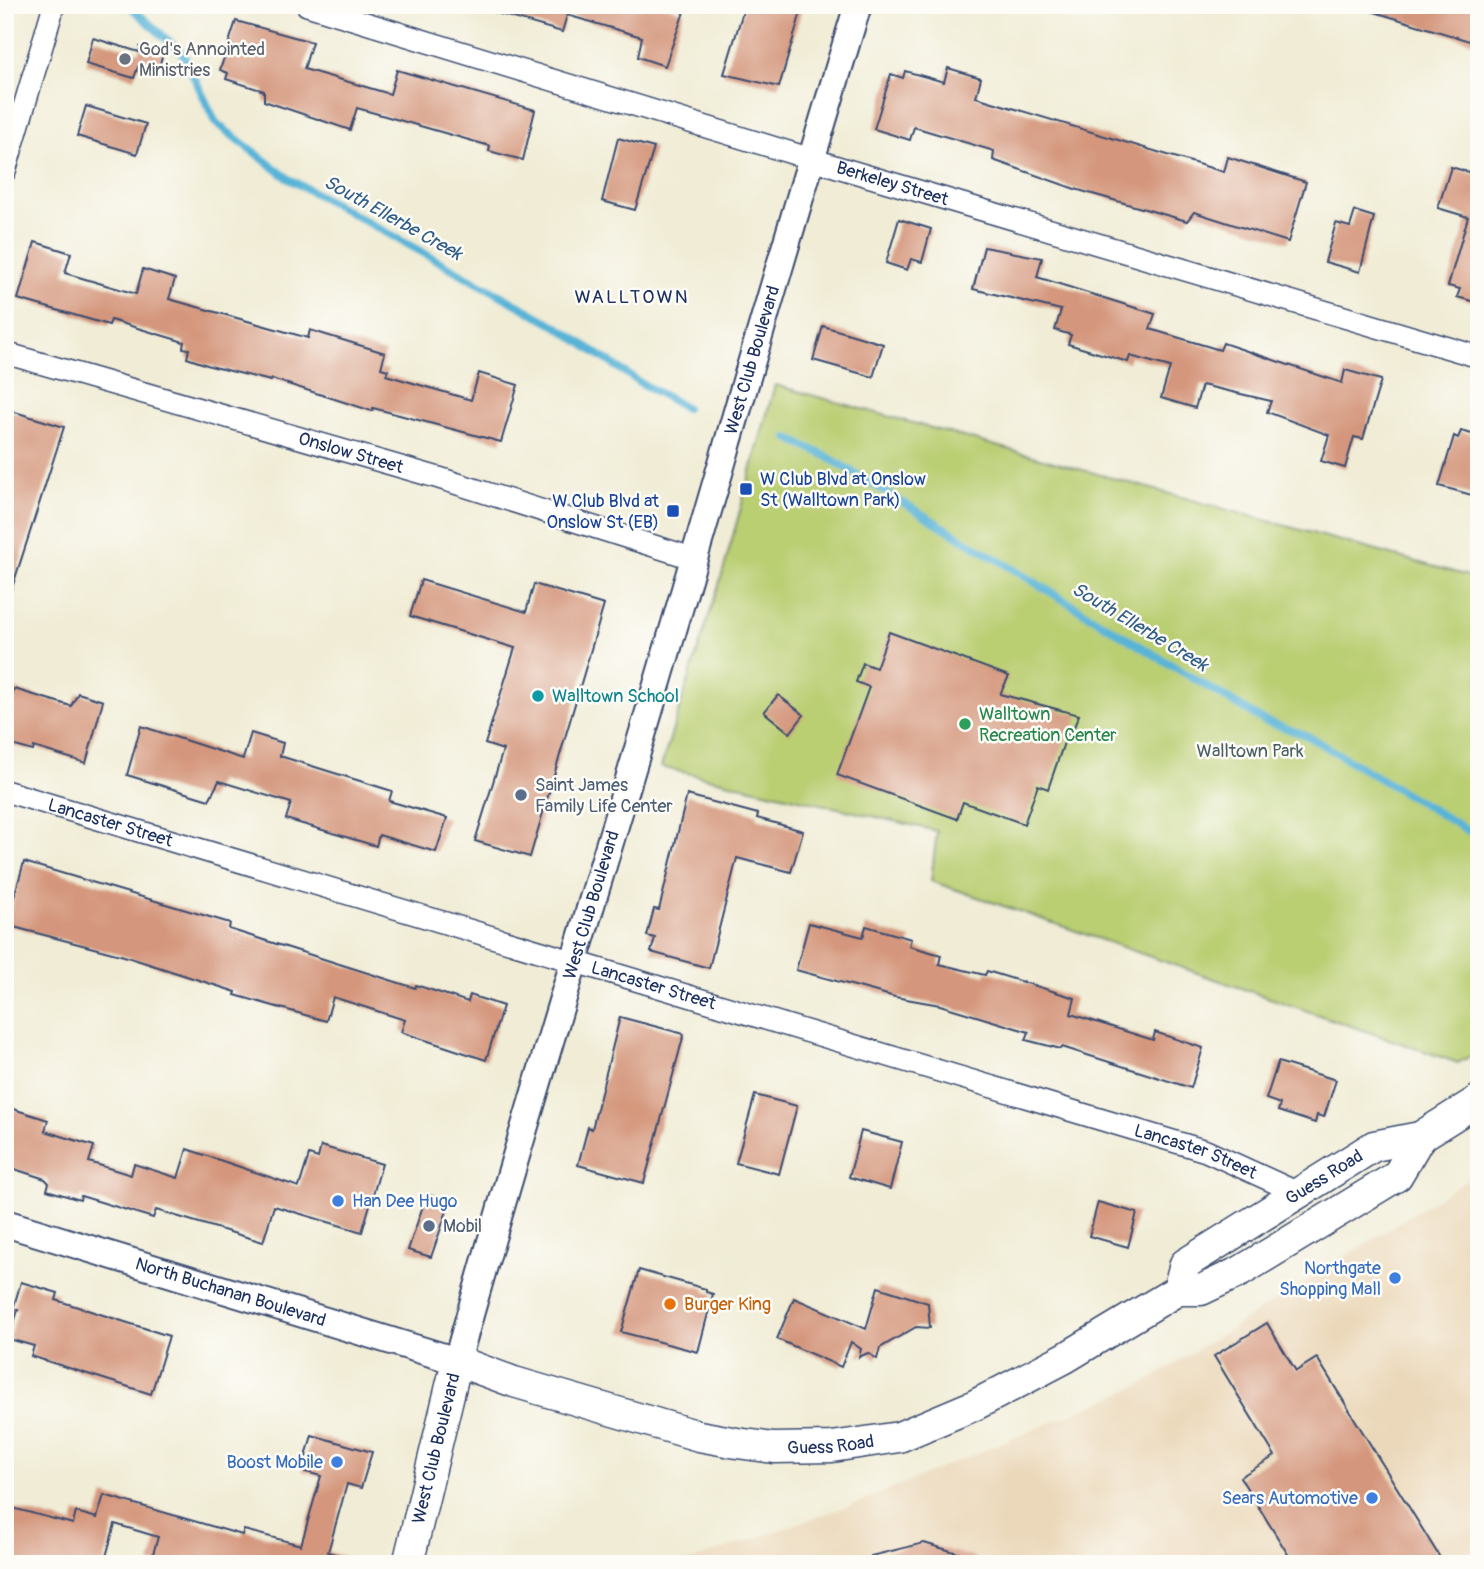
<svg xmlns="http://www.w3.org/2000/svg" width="1484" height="1569" viewBox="0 0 1484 1569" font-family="Pangolin,sans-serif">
  <rect width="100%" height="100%" fill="#fdfcf7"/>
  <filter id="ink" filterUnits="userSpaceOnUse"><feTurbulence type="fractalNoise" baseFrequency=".0143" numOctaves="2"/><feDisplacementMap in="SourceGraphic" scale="14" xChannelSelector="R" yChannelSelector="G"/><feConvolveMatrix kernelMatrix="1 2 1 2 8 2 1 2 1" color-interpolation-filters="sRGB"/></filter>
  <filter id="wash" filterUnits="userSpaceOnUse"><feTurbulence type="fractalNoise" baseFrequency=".00686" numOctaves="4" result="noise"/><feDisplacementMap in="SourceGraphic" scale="28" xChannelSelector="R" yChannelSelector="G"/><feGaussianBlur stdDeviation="1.57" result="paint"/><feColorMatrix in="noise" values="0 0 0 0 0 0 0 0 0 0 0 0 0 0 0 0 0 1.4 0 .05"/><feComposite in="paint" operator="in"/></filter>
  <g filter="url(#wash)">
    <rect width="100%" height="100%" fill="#f0ecd5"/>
    <!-- built -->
    <path fill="#ebd8ba" d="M1479,1172V1564H681L855,1504L1143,1384Z"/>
    <!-- green -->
    <path fill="#bace72" stroke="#6a7e68" stroke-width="2" d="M775,385L1479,579V1051L1458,1063L931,881L937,831L661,767L724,568Z"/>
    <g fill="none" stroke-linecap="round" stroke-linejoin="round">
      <!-- stream -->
      <g stroke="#59b4d7" stroke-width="8">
        <path d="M131,7L183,54L216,123L289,179L558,327L639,382L686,408"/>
        <path d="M788,438L826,456L1264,721L1306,735L1479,837"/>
      </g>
    </g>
    <g id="blocks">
      <!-- building -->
      <g fill="#d4967c">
        <path d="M491,5H663L684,12L665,66L638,57L642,37L567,15L562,32L490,11Z"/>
        <path d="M745,5H803L779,87L724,74Z"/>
        <path d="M1369,5H1479V44L1368,10Z"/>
        <path d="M236,21L312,42L304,69L390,94L397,70L535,110L523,160L489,151L490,146L357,108L350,130L264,101V91L226,79L228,73L220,70Z"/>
        <path d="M93,38L139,52L140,47L163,54L157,73L138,67L134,78L86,64Z"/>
        <path d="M948,68L981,78L976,97L1224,172L1228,157L1306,182L1288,242L1194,212L1187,221L1075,189L993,160L994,151L914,127L910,140L874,129L891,74L903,78L905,71L944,82Z"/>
        <path d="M86,106L146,124L137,154L77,136Z"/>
        <path d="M618,138L654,148L635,210L602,201Z"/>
        <path d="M1451,167L1479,175V303L1457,297L1460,289L1448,286L1468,217L1438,208Z"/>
        <path d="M1355,211L1374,217L1360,272L1325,262L1336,223L1350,227Z"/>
        <path d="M899,219L931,229L922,262L911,259L907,270L886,263Z"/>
        <path d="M35,242L71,253L65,273L136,294L143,269L175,279L169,299L308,338L310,330L385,353L381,368L388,370L386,375L471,400L479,373L518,385L501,442L373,408L372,411L272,379L271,381L210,366L187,358L189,349L183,348L184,342L111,320L109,325L18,299Z"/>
        <path d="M984,247L1042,258L1037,277L1155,314L1150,329L1220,350L1223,343L1342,383L1345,370L1381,380L1363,439L1354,437L1345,468L1321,461L1329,435L1267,412L1271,401L1202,385L1195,408L1161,398L1170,367L1130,356L1128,362L1068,344L1071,335L1055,330L1061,310L973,289Z"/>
        <path d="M823,326L883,344L873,377L813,360Z"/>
        <path d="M5,409L64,427L10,594L5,593Z"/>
        <path d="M1461,431L1479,436V497L1439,486L1454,436L1458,438Z"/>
        <path d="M421,580L526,612L534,584L604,605L530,857L475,841L503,750L485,744L515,648L410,616Z"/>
        <path d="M889,632L1009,676L1000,694L1079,715L1071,734H1067L1048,789L1038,785L1024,824L963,802L957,819L837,775L869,687L856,682L863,663L876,668Z"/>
        <path d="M14,689L71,706L78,693L103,701L86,763L34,747L33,751L5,743V720Z"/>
        <path d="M778,695L804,715L790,733L764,712Z"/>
        <path d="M141,726L243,759L251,733L283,743L280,756L392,791L389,801L447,818L436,852L379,835L376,846L286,819L291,803L219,781L209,800L127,775Z"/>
        <path d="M687,795L758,814L757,818L803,831L791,872L737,858L709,968L651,952L655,938L647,936L654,909L659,910Z"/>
        <path d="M24,862L230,923L229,929L415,988L416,985L468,1002L470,995L503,1006L486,1060L401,1032L405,1020L333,997L326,1021L235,995L236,992L124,956L6,925Z"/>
        <path d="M809,923L863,937L866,926L911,939L909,946L941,955L939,964L985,975L987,971L1075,998L1071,1014L1153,1040L1155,1032L1203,1048L1191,1088L1062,1047L1061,1049L1026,1040L1029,1032L940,1005L895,997L796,970Z"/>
        <path d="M620,1017L684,1034L644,1183L578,1165L588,1127L592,1129Z"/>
        <path d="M1278,1062L1336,1080L1324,1117L1317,1115L1315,1123L1278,1111L1280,1104L1266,1099Z"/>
        <path d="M755,1095L797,1106L779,1174L736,1163Z"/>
        <path d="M10,1108L48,1120L45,1131L94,1146L89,1162L131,1175L134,1164L178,1178L187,1149L299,1187L309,1155L318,1158L321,1146L382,1164L362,1232L274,1206L263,1242L156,1210L153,1218L81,1196L80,1200L47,1190L49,1183L45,1179L5,1166V1125Z"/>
        <path d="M861,1131L902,1142L890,1189L849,1177Z"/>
        <path d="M427,1194L450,1202L431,1257L408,1250Z"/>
        <path d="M1098,1202L1137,1213L1128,1247L1089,1236Z"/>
        <path d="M639,1270L706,1289V1292L713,1294L698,1352L621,1332Z"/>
        <path d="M21,1282L58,1293L56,1300L169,1336L151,1394L31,1356L34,1346L9,1339L18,1310L13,1309Z"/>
        <path d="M878,1287L928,1303L930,1328L916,1327L880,1348L877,1359L868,1353L859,1357L861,1349L851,1342L841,1367L777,1339L794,1298L866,1329Z"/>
        <path d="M1267,1323L1296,1371L1317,1358L1444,1564H1294L1240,1477L1275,1456L1214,1356Z"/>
        <path d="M312,1435L372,1452L361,1488L347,1484L328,1552L346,1557L345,1564H150L158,1537L115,1524L104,1564H5V1506L73,1524L76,1512L97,1518L104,1495L242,1535L244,1530L301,1545L321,1476L302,1471Z"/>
        <path d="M924,1543L975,1558L974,1564H872L871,1556Z"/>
      </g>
    </g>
  </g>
  <g filter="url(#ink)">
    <use href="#blocks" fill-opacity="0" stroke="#3b4b70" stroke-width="2"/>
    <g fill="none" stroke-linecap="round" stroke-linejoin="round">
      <defs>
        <g id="minor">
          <path id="s1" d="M307,5L844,169L1479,357"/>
          <path d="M5,171L54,5"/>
          <path id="s2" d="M5,353L439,478L695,559"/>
          <path id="s3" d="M5,791L1206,1151L1298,1193"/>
        </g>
        <g id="tertiary">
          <path id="s4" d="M5,1223L457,1361C512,1163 573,966 632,769C708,514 780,259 858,5"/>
        </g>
        <g id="secondary">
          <path id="s5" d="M1178,1290L1185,1264L1374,1146L1420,1137L1479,1100"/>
          <path id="s6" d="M408,1564L457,1361L514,1382L699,1436L737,1443L774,1448L832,1447L899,1437L975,1405L1065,1358L1178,1290H1201L1241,1271L1397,1176L1420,1137"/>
        </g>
      </defs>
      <!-- minor casing -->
      <use href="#minor" stroke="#3b4b70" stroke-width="24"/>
      <!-- tertiary casing -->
      <use href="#tertiary" stroke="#3b4b70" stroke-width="30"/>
      <!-- secondary casing -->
      <use href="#secondary" stroke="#3b4b70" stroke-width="33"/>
      <!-- minor -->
      <use href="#minor" stroke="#fff" stroke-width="21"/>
      <!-- tertiary -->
      <use href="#tertiary" stroke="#fff" stroke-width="26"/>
      <!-- secondary -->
      <use href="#secondary" stroke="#fff" stroke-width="30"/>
    </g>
  </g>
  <!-- markers -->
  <circle fill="#6b7280" stroke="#fdfcf7" stroke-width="2.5" cx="125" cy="59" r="7"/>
  <g fill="#1a4fb4" stroke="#fdfcf7" stroke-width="2.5">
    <rect x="739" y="482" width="14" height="14" rx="3.5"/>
    <rect x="666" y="504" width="14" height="14" rx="3.5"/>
  </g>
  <circle fill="#0f9aa8" stroke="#fdfcf7" stroke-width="2.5" cx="538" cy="696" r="7"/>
  <circle fill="#2e9e5b" stroke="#fdfcf7" stroke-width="2.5" cx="965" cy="724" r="7"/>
  <g fill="#5c6f8a" stroke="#fdfcf7" stroke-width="2.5">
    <circle cx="521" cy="795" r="7"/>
    <circle cx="429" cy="1226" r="7"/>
  </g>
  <g fill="#3f7fe0" stroke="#fdfcf7" stroke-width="2.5">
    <circle cx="338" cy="1201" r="7"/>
    <circle cx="1395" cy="1278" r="7"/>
    <circle cx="337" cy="1462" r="7"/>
    <circle cx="1372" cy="1498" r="7"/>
  </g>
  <circle fill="#e8710a" stroke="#fdfcf7" stroke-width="2.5" cx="670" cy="1304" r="7"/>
  <g text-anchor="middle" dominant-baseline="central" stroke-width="5" stroke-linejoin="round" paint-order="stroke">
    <!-- worship labels -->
    <g font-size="18" fill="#5b616d" stroke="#fdfcf7" text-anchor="start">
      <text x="139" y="49">God's Annointed<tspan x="139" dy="21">Ministries</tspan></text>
    </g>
    <!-- street labels -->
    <g font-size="18" fill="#1b2f5e" stroke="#fdfcf7">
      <text stroke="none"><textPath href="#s1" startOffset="612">Berkeley Street</textPath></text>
      <text stroke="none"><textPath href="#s4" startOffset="1516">West Club Boulevard</textPath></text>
      <text stroke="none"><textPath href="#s2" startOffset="360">Onslow Street</textPath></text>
      <text stroke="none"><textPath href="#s3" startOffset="110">Lancaster Street</textPath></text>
      <text stroke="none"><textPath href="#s4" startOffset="948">West Club Boulevard</textPath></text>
      <text stroke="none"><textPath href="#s3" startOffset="677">Lancaster Street</textPath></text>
      <text stroke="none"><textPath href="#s3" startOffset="1244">Lancaster Street</textPath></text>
      <text stroke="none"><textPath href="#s5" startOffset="191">Guess Road</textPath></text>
      <text stroke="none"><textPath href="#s4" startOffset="236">North Buchanan Boulevard</textPath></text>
      <text stroke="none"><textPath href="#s6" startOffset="595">Guess Road</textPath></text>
      <text stroke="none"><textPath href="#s6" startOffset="119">West Club Boulevard</textPath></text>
    </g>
    <!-- transit labels -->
    <g font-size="18" fill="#164399" stroke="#fdfcf7" text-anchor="start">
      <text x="760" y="479">W Club Blvd at Onslow<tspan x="760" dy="21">St (Walltown Park)</tspan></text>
      <text x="659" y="501" text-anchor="end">W Club Blvd at<tspan x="659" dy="21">Onslow St (EB)</tspan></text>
    </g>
    <!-- culture labels -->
    <g font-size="18" fill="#0d838f" stroke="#fdfcf7" text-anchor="start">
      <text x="552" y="696">Walltown School</text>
    </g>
    <!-- leisure labels -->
    <g font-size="18" fill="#27864d" stroke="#fdfcf7" text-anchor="start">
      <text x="979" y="714">Walltown<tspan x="979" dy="21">Recreation Center</tspan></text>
    </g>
    <!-- park labels -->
    <g font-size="18" fill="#4b5f64" stroke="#fdfcf7">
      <text x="1250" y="751">Walltown Park</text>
    </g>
    <!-- service labels -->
    <g font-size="18" fill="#4e5e75" stroke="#fdfcf7" text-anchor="start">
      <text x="535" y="785">Saint James<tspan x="535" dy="21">Family Life Center</tspan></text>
      <text x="443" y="1226">Mobil</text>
    </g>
    <!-- shop labels -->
    <g font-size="18" fill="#366cbe" stroke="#fdfcf7" text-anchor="end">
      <text x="352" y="1201" text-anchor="start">Han Dee Hugo</text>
      <text x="1381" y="1268">Northgate<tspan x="1381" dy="21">Shopping Mall</tspan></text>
      <text x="323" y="1462">Boost Mobile</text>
      <text x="1358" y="1498">Sears Automotive</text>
    </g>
    <!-- food labels -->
    <g font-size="18" fill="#c56008" stroke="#fdfcf7" text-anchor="start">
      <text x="684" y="1304">Burger King</text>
    </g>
    <!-- water labels -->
    <g font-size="19" font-style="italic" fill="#315e88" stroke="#fdfcf7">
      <text transform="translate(393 218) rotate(29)">South Ellerbe Creek</text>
      <text transform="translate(1140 627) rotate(31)">South Ellerbe Creek</text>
    </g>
    <!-- neighbourhood labels -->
    <g font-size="19" letter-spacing="2" fill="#1b2f5e" stroke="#fdfcf7">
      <text x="632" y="297">WALLTOWN</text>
    </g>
  </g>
  <!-- margin -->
  <rect width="1484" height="1569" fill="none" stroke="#fdfcf7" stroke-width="28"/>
</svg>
